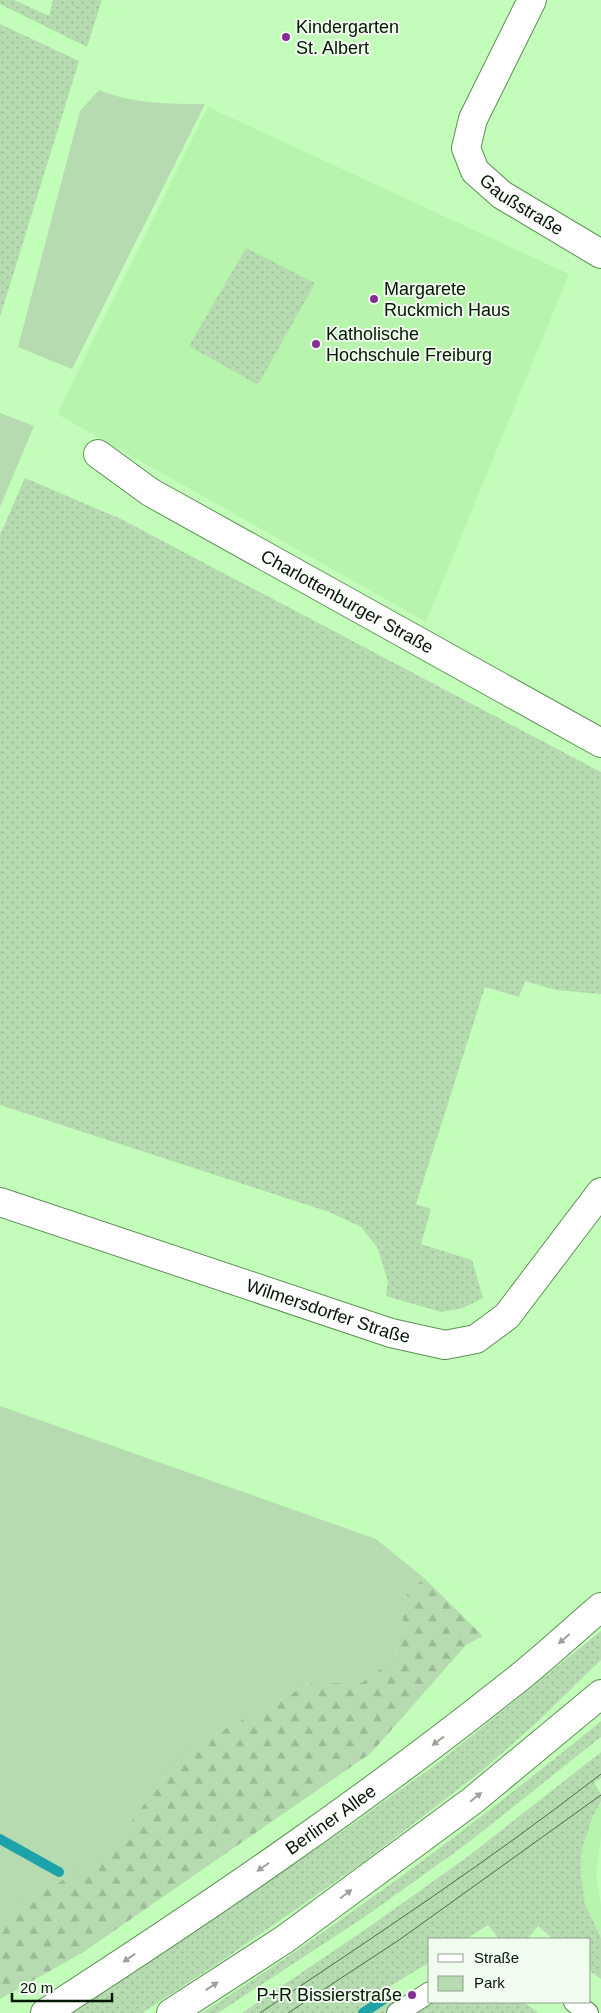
<svg xmlns="http://www.w3.org/2000/svg" width="601" height="2013" viewBox="0 0 601 2013" font-family="Arial,sans-serif">
  <defs>
    <pattern id="grass-dots" width="8" height="8" patternUnits="userSpaceOnUse" patternTransform="scale(1.25)"><rect width="8" height="8" fill="#b6dbb0"/><path d="M2 2h.1M6 6h.1" fill="none" stroke="#9bbb96" stroke-width="1.8" stroke-linecap="round"/></pattern>
    <pattern id="forest-firs" width="22" height="20" patternUnits="userSpaceOnUse" patternTransform="scale(1.25)"><rect width="22" height="20" fill="#b6dbb0"/><path d="M5 1l3.5 6h-7zM16 11l3.5 6h-7z" fill="#9bbb96"/></pattern>
  </defs>
  <rect width="100%" height="100%" fill="#c3fdba"/>
  <!-- built -->
  <g fill="#b6f5ab">
    <path d="M208,107L569,274L426,622L57,414Z"/>
    <path d="M601,1801V1837L596,1874L601,1905V1938L585,1904L582,1888L580,1866L581,1855L586,1832Z"/>
  </g>
  <!-- grass -->
  <g fill="url(#grass-dots)">
    <path d="M0,0H14L49,16L53,0H102L87,47L0,4Z"/>
    <path d="M0,24L79,61L0,317Z"/>
    <path d="M246,248L315,283L258,385L189,346Z"/>
    <path d="M25,478L121,519L601,772V994L556,990L525,981L519,997L485,987L416,1204L431,1209L421,1244L472,1260L483,1298L463,1308L441,1312L386,1296L388,1281L377,1247L361,1227L329,1212L0,1105V535Z"/>
    <path d="M601,1631V1660L535,1724L483,1770L365,1861L223,1960L142,2013H71L344,1830L438,1763Z"/>
    <path d="M601,1721V1737L464,1846L363,1918L218,2013H202C341,1924 473,1826 601,1721Z"/>
    <path d="M601,1752V1778L594,1783L601,1794V1801L592,1819L584,1842L581,1855V1877L585,1904L601,1938V1979L590,1971V1939H553L538,1926L527,1939H499L488,1925L466,1939H430V1962L389,1987L406,2013H242L369,1927L470,1855Z"/>
    <path d="M435,2002H523L539,2013H417Z"/>
  </g>
  <!-- forest -->
  <path fill="url(#forest-firs)" d="M424,1578L483,1636L466,1645L371,1753L82,1953L0,1999V1915L46,1890L91,1863L126,1828L166,1775L198,1743L311,1683H361L396,1657L407,1594Z"/>
  <!-- park -->
  <g fill="#b6dbb0">
    <path d="M99,90C133,104 169,104 205,104L72,369L18,347L80,111Z"/>
    <path d="M0,413L34,426L0,507Z"/>
    <path d="M0,1406L376,1539L424,1578L407,1594L396,1657L361,1683H311L198,1743L166,1775L126,1828L91,1863L46,1890L0,1915Z"/>
  </g>
  <g fill="none" stroke-linecap="round" stroke-linejoin="round">
    <!-- stream -->
    <g stroke="#1ea2a9" stroke-width="10">
      <path d="M0,1839L59,1872"/>
      <path d="M363,2013L384,1999"/>
    </g>
    <defs>
      <g id="lane">
        <path d="M574,2002L588,2013"/>
        <path d="M397,2013L430,1992"/>
      </g>
      <g id="street">
        <path id="s1" d="M532,0L473,119L466,148L475,171L502,195L601,254"/>
        <path id="s2" d="M98,454L150,492L601,743"/>
        <path id="s3" d="M0,1202L391,1333L445,1345L476,1339L507,1316L601,1192"/>
      </g>
      <g id="secondary">
        <path id="s4" d="M45,2013C203,1911 359,1805 506,1688C539,1663 569,1634 601,1607"/>
        <path d="M171,2013L285,1939L472,1801L601,1694"/>
      </g>
    </defs>
    <!-- lane casing -->
    <use href="#lane" stroke="#5c9154" stroke-width="22"/>
    <!-- street casing -->
    <use href="#street" stroke="#5c9154" stroke-width="30"/>
    <!-- secondary casing -->
    <use href="#secondary" stroke="#5c9154" stroke-width="30"/>
    <!-- lane -->
    <use href="#lane" stroke="#fff" stroke-width="20"/>
    <!-- street -->
    <use href="#street" stroke="#fff" stroke-width="28"/>
    <!-- secondary -->
    <use href="#secondary" stroke="#fff" stroke-width="28"/>
    <!-- tram -->
    <g stroke="#4a6c46" stroke-width="1">
      <path d="M260,2013C375,1936 492,1859 601,1774"/>
      <path d="M288,2013L399,1940L601,1795"/>
    </g>
  </g>
  <!-- one-way arrows -->
  <defs><path id="oneway-solid" d="M-6-.8H1V-3.2L6.5 0L1 3.2V.8H-6Z" transform="scale(1.25)"/></defs>
  <g fill="#9aa299">
    <use href="#oneway-solid" transform="translate(564 1639) rotate(139)"/>
    <use href="#oneway-solid" transform="translate(438 1741) rotate(143)"/>
    <use href="#oneway-solid" transform="translate(476 1797) rotate(-39)"/>
    <use href="#oneway-solid" transform="translate(263 1867) rotate(145)"/>
    <use href="#oneway-solid" transform="translate(346 1894) rotate(-37)"/>
    <use href="#oneway-solid" transform="translate(129 1958) rotate(146)"/>
    <use href="#oneway-solid" transform="translate(212 1986) rotate(-33)"/>
  </g>
  <!-- markers -->
  <g fill="#862b97" stroke="#f0fcee" stroke-width="2">
    <circle cx="286" cy="37" r="5"/>
    <circle cx="374" cy="299" r="5"/>
    <circle cx="316" cy="344" r="5"/>
    <circle cx="412" cy="1995" r="5"/>
  </g>
  <g text-anchor="middle" dominant-baseline="central" stroke-width="4" stroke-linejoin="round" paint-order="stroke">
    <!-- poi labels -->
    <g font-size="18" fill="#021601" stroke="#f0fcee" text-anchor="start">
      <text x="296" y="27">Kindergarten<tspan x="296" dy="21">St. Albert</tspan></text>
      <text x="384" y="289">Margarete<tspan x="384" dy="21">Ruckmich Haus</tspan></text>
      <text x="326" y="334">Katholische<tspan x="326" dy="21">Hochschule Freiburg</tspan></text>
      <text x="402" y="1995" text-anchor="end">P+R Bissierstraße</text>
    </g>
    <!-- street labels -->
    <g font-size="18" fill="#021601" stroke="#f0fcee">
      <text stroke="none"><textPath href="#s1" startOffset="245">Gaußstraße</textPath></text>
      <text stroke="none"><textPath href="#s2" startOffset="290">Charlottenburger Straße</textPath></text>
      <text stroke="none"><textPath href="#s3" startOffset="346">Wilmersdorfer Straße</textPath></text>
      <text stroke="none"><textPath href="#s4" startOffset="345">Berliner Allee</textPath></text>
    </g>
  </g>
  <!-- legend -->
  <rect x="428" y="1938" width="162" height="65" fill="#f0fcee" stroke="#91a08f"/>
  <rect x="438" y="1954" width="25" height="8" fill="#ffffff" stroke="#91a08f"/>
  <text x="474" y="1963" font-size="15" fill="#021601">Straße</text>
  <rect x="438" y="1976" width="25" height="15" fill="#b6dbb0" stroke="#91a08f"/>
  <text x="474" y="1988" font-size="15" fill="#021601">Park</text>
  <!-- scale -->
  <path d="M12 1993v8h100v-8" fill="none" stroke="#021601" stroke-width="2.5"/>
  <text x="20" y="1993" font-size="15" fill="#021601" stroke="#f0fcee" stroke-width="4" paint-order="stroke">20 m</text>
</svg>
